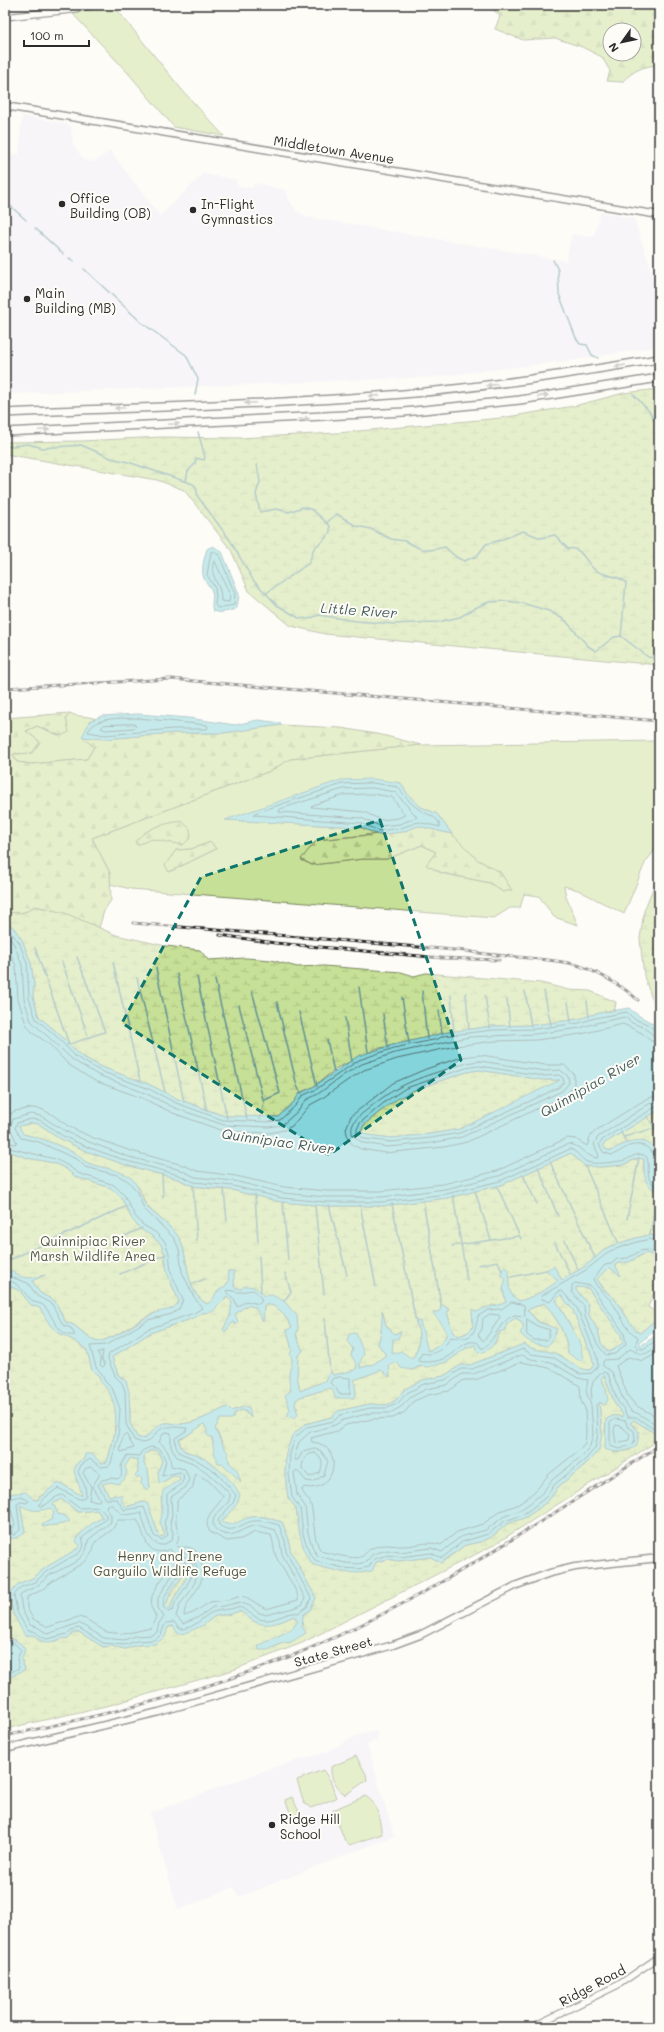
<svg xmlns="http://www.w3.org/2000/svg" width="664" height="2032" viewBox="0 0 664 2032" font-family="Mali,sans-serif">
  <defs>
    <pattern id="forest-firs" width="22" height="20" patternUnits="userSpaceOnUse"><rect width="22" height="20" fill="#c7e097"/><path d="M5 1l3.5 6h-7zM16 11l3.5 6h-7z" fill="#abc082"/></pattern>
    <pattern id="wetland-marsh" width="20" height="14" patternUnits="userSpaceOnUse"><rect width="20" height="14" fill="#c7e097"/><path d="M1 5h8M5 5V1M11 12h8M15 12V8" fill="none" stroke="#abc082"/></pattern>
  </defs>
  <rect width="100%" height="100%" fill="#fdfcf7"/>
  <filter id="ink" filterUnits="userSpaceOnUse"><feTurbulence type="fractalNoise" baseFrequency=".025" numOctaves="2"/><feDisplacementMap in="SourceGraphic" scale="8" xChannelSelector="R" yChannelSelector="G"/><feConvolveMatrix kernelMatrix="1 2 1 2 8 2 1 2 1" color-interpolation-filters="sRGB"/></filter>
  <g filter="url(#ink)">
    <!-- built -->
    <g fill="#f1edf8">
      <path d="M22,116L67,124L71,127L73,144L83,159L94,162L110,151L160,216L203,174L237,180L236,186L253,188L254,183L285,190L290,202L298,212L307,217L566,261L572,234L590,237L594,236L601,212L634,219L659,294V346L582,359L432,377L5,394V153L19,155Z"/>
      <path d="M376,1731L378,1740L367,1744L394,1836L239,1897L234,1887L178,1910L150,1813L269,1769L327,1752L356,1736Z"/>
    </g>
    <!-- green -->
    <g fill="#c7e097" stroke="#798661" fill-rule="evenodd">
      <path d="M114,6L182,90L224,136L174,127L129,74L72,13Z"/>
      <path d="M70,713C79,718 87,715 96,719L90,721L94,747L87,759L31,764L17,762L12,754L32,753L40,742L26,731L37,726L61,736L66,718Z"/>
      <path d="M659,741V844L645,863L624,914L578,890L564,886L566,897L578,925L554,917L539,896L524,894L520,908H510L494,918L131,889L110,884V873L92,838L270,771L290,759L421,745ZM401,783L408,795L421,807L437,814L452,834L478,860L500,872L503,892L490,883L441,873L427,865L436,852L422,845L387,859H363L312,865L301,860L317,840L376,834L360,827L227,820ZM211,842L216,849L169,872L176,850L191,849Z"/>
      <path d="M356,1756L366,1774L367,1780L345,1795C336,1787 330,1779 331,1767Z"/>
      <path d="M323,1770L330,1780L336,1798L311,1808L304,1803L297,1780Z"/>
      <path d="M365,1796C379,1803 379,1820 382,1834L350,1845L345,1841L333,1810Z"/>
      <path d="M292,1797L301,1816L293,1819L285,1800Z"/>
    </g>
    <!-- forest -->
    <g fill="url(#forest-firs)" stroke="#798661" fill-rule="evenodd">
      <path d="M488,5H659V65C643,66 634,70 622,82L607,81L610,71L602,57L582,47L555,38L523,40L495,29L500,16ZM610,30H634V54H610Z"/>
      <path d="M70,713L66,718L69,732L61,736L37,726L26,731L40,742L32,753L13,754L17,762L31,764L87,759L94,747L82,737L105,739L173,733H223L281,725L341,728L382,735L421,745L290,759L270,771L92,838L110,873L111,900L104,911L99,928C75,919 60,910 34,906C26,915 16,913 5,912V718Z"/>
      <path d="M182,821L190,829L191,837L183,845L152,839L137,845L135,842C147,827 163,824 182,821Z"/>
      <path d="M418,826L452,834L478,860L500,872L512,890L503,892L490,883L442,873L426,865L436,852L422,845L387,859H363L312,865L301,859L317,840L402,832Z"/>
      <path d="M211,842L216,849L169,872L165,865L176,850L191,849Z"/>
    </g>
    <!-- wetland -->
    <g fill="url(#wetland-marsh)" stroke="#798661">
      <path d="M659,389V665L325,634L291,626L249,591L231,550L184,490L157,480L5,454V442H8L82,441L162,437L239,438L337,433L501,418L574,406L624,393Z"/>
      <path d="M659,873V1002L658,1004L652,999L644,976L640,939L644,911Z"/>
      <path d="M34,906L65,913L116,935L166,946L200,950L208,960L246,958L271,960L297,967L324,966L401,972L414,976L426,973L541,983L569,990L590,991L616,1002L615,1009L579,1019L534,1025L493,1026L442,1033L437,1035L376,1049L337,1068L313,1087L301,1092L294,1102L278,1117L225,1116L178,1099L148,1084L101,1067L79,1054L57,1032L39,1017L33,997L34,985L31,963L22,940L14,928L5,921V912C16,913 26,915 34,906Z"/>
      <path d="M479,1070L544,1080H560L539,1092L460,1129L431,1134L391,1138L368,1135L361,1132L364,1125L389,1104L408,1092L467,1072Z"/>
      <path d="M659,1110V1162L658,1154L644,1141C630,1142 622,1143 612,1151L605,1149L603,1144Z"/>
      <path d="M32,1123L39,1124L61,1139L86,1151L126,1165L178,1179L190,1185L212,1189L232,1190L281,1202L326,1206H382L447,1198L501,1185L571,1153L585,1166L600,1167L622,1165L639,1158L644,1159L643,1171L658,1191H659V1237L650,1235L636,1238L608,1247L584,1267L562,1280L554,1267L546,1270L558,1280C553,1287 529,1299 519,1301C506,1295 509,1282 509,1270L503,1289L506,1302L499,1306L492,1305L474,1322C473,1331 467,1333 459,1336L453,1333L447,1312L450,1310L433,1313L439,1318L447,1334L440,1346L427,1351L420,1322H416C421,1334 420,1349 412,1359L392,1354L393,1339L400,1331L395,1334L386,1326L383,1313C382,1324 381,1334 378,1344L386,1355L374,1364L360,1368V1362L351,1344L353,1349L351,1355L358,1365L356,1370L333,1375L331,1371L327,1380L300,1391L297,1376L298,1355L303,1351C301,1346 298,1341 297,1336C295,1331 299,1324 297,1318C293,1304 247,1290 234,1287L233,1271H228L229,1281L213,1301L207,1304C183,1291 190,1255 178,1236C173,1228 155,1215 148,1207C143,1202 143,1193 139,1188C122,1168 108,1171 88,1163C84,1162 81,1157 76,1154C58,1145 42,1138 22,1134L19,1126Z"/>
      <path d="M5,1150L28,1158L54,1163L65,1168L76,1177L111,1188L121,1197L132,1219L161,1244L165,1254V1262L171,1283L179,1301C173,1312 165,1310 155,1313C135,1320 117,1339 96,1342L72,1324L66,1323L55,1301L40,1293L32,1281L42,1276C31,1279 25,1280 15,1274L13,1271L5,1272Z"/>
      <path d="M647,1253L659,1259V1293L653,1295L648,1307L659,1314V1317L640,1333C631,1329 629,1321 625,1314C617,1300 605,1292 597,1279L609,1267L620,1275L615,1265C620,1261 623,1264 628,1262C635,1260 640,1255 647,1253Z"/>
      <path d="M5,1284L20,1291L31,1305L40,1308L59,1333L75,1341L87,1351L92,1370L99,1376L110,1392L116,1410L114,1436L107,1462L101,1463L92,1454L84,1459L76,1480L81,1488L82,1496L62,1484L40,1496L37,1500L13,1494H8L7,1513L11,1524L10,1529L5,1521Z"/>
      <path d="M576,1287L588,1288L621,1335L623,1343L613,1350L608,1352L601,1343L598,1331L589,1315L588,1304L576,1290Z"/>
      <path d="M561,1295L573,1310L587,1346L591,1353L594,1365L590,1370C575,1370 567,1357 554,1353C542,1349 536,1352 524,1344L470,1365H461L444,1376L423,1380L405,1389L396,1400L387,1405L370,1404L338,1411L332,1417L305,1424L292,1436L286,1453L285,1474L288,1498L296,1508L300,1535L321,1567L343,1572L388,1559L399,1561L431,1557L441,1563L465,1545L480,1542L490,1538L507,1524L524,1518L535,1511L549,1500L558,1487L588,1462L602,1434L599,1402L602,1404L604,1382L600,1379L604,1375L615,1404L623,1415L622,1417C615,1415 612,1415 606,1420L605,1431L614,1453L631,1450L637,1428L630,1423L634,1420L656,1434L659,1432V1440L492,1546L302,1643L233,1670L110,1705L5,1729V1680L25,1669L15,1639H5V1537L7,1538L25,1532L20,1504L50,1508L54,1512L52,1519L42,1525L43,1527C52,1524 62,1526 69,1521L65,1516L58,1514L53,1504L61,1499L78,1512L97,1510L103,1519L77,1536L80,1545L77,1549L45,1568L33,1578L18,1584L10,1593L13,1613L39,1641H56L60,1638H69L73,1633L79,1632L103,1647L112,1646L125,1649L137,1645L155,1644L167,1627L202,1626L215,1616L231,1614L239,1611L247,1614L250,1619L280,1622L294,1616L298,1621L292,1629L258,1646L275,1647L282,1643L291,1642L302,1626L303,1614L310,1610L316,1598L290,1550L289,1540L282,1522C273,1520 262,1515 253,1517C239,1519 237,1530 221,1522L226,1517C222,1506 212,1468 206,1461C195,1450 182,1457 179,1439L186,1436L204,1424C212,1436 215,1448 217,1462L223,1464L240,1480C237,1472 231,1467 229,1461C225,1450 221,1438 215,1428L220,1419L242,1410L251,1417L244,1407L231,1411L227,1407C212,1414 197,1423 181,1424C176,1425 170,1422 165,1423C157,1424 151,1435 143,1439L137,1437L130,1423V1409L126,1381L118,1375L112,1357L150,1333L196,1317L201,1313L211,1312L228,1297L232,1302L230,1316L223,1330L225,1332L233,1322L236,1325L235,1314L247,1305L255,1307L263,1321L264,1305C279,1303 285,1316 292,1328L287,1330L292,1350V1367L289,1375L291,1384L288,1403L290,1409H298L295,1405L296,1400L300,1397L330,1388L333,1390L356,1393L354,1380L381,1370L390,1377L389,1366L397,1362L412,1370C422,1365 434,1365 445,1362C453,1360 459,1351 466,1348C475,1344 485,1344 495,1344C499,1332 505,1325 515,1318L521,1321L524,1328L551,1342L553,1335L547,1324L539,1322L527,1310L545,1303C556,1319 566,1332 568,1353L580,1343L556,1300Z"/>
      <path d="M153,1450L158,1451L162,1461L158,1472L163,1482L173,1476H180V1480L161,1498L163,1515L160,1522L165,1535L161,1537L158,1534L150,1510L143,1502L126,1507L115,1495L109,1496L102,1484C115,1481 123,1470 130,1458L138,1460V1473L142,1479L141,1484L147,1490L150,1487L148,1470L144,1464V1454Z"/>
      <path d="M184,1560C195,1584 172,1589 170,1610L166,1606C168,1593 178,1587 183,1575C185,1570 182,1565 184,1560Z"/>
    </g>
    <!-- water -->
    <g fill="#84d5db" stroke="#609195" fill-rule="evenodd">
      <path d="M213,546L222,552L239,594L237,608C231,611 220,614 213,611C210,603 215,596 211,589C210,586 207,584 205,581C200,571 204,559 207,549Z"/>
      <path d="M138,714L188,718L235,725L258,720L281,723V725L223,733H173L105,739L82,737L90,721L102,716Z"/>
      <path d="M373,779L401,783L408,795L421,807L437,814L452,834L418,826L402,832L379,835L360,827L225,820L341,780Z"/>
      <path d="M5,921L14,928L22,940L31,963L34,985L33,997L39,1017L57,1032L81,1056L101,1067L148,1084L178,1099L224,1116L278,1117L294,1102L299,1094L313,1087L358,1056L393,1045L437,1035L442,1033L493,1026L534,1025L579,1019L594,1014L629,1008C639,1018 649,1019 659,1029V1110L603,1144L605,1149L611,1151C624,1142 648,1134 657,1152C660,1158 659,1167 659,1174C659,1179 660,1187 658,1191C643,1186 644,1173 644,1159L638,1158L622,1165L600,1167L585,1166L571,1153L501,1185L447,1198L382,1206H326L281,1202L232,1190L193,1186L178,1179L126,1165L86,1151L61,1139L39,1124L32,1123L19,1126L23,1134C42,1138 59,1145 76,1154C81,1157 84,1162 88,1163C102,1169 118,1168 131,1178C140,1186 140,1198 147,1207C155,1215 173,1228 178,1236C190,1255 183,1291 207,1304C215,1300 213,1296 217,1292C228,1283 230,1287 228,1271H234V1287L241,1289L244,1286C254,1286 258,1288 264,1296L272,1295L284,1301L297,1316L298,1328L296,1336L303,1351L298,1355L297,1376L300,1391L327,1380L330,1371L333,1375L356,1370L357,1365L351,1355L353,1349L347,1341L349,1334L356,1333L364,1354L360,1362V1368L374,1364L386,1355L378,1344C382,1333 382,1322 382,1310L386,1326L395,1334L401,1331L398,1339H393L392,1354L401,1351L412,1359C420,1349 421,1334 416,1322L420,1321L428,1351C438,1347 442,1344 447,1334C443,1322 439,1322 433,1313L440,1311L441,1304L450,1310L447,1312L453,1333L459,1336L467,1333L473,1327L472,1309L477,1312C489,1304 495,1308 506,1302L503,1289L506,1278L500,1275L504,1267L509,1270C509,1282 506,1295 520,1301C528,1299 553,1287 558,1280L546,1270L554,1266L562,1280L584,1267L608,1247L636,1238L650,1235L659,1237V1259L647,1253L641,1255L629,1262L618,1263L615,1265L621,1276L609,1267L597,1279L604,1290L614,1298L636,1331L640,1333L659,1317V1328L640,1342V1346L659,1334V1432L656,1434L634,1420L630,1423L639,1432L637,1446C625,1452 617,1454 605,1449L606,1420C612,1415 615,1415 622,1417L623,1415L615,1404L604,1375L601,1379L606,1388L608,1400L605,1405L599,1402L602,1434L599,1450L588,1462L558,1487L549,1500L535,1511L524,1518L507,1524L490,1538L480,1542L465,1545L441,1563L431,1557L399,1561L388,1559L376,1562L372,1571L358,1573L343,1572L321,1567L312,1564L305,1553L300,1535L296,1508L288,1498L285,1474L286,1453L292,1436L305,1424L332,1417L338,1411L370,1404L387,1405L396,1400L405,1389L423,1380L444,1376L461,1365H470L524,1344C536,1352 541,1349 554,1353C567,1357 575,1370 590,1370L594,1365L591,1353L587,1346L573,1310L561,1295L556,1300L580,1343L583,1360H578L568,1353C566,1333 557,1318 544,1303L527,1310L538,1322L557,1329L551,1342L547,1346C535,1344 528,1343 520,1333L524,1328L521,1321L515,1318L507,1324L505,1330L499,1332C495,1344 490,1352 478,1353L475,1345L466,1348L447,1362L428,1367L420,1366L412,1370L401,1368L397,1362L389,1366L390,1377L381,1370L354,1380L356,1393L353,1398H335L333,1390L330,1388L300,1397L296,1400L295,1405L298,1415L293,1418L287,1416L290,1409L285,1395L291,1391C291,1386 288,1380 289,1375C289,1367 295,1362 290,1354L292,1350L287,1330L292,1327C285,1316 278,1303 264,1305L263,1322L255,1307L247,1305L235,1314L238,1322L236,1325L233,1322L225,1332L223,1330L230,1316L232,1302L227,1297L212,1312L201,1313L196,1317L150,1333L112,1357L118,1375L126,1381L129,1391L130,1423L137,1437L144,1439C151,1434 157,1424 165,1423C170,1422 176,1425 181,1424C197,1423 212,1414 227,1407L231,1411L244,1407H249L251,1418L246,1412L242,1410L235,1413L232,1419H220L215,1428L221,1442L228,1453L229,1462L237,1470L241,1482L223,1464L217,1462L213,1446V1438L207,1435V1429L204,1424L186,1436L179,1439C179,1442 180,1447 183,1450C187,1453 193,1453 198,1455C213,1464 233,1479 240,1495L237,1504L221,1522C235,1529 240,1518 253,1517C262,1515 273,1520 282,1522L289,1540L290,1550L316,1598L310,1610L303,1615L302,1626L306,1633L291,1642L282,1643L268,1650H259L258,1646L292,1629L298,1621L294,1616C281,1622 265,1629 252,1620C247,1617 245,1613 239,1611L231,1614L215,1616L202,1626L185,1633L178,1634L173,1626L168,1627L165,1637L155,1644L137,1645L125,1649L112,1646L103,1647L79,1632L73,1633L69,1638C52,1639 48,1648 33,1635L25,1636L13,1613L10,1594L18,1584L33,1578L45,1568L77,1549L80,1545L76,1542C78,1533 95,1520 103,1518L97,1510L78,1512L61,1499L53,1504L58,1514L65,1516L70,1521C62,1526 52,1524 43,1527L42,1525L52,1519L54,1512L50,1508C38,1512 31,1511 20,1505L25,1532C19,1538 13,1540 5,1537V1521L10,1529L11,1524L6,1505L8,1494L26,1492L34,1500H37L56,1484H62L82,1496C81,1487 76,1480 74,1471L78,1462L84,1459L85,1454H92L101,1463L107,1462C114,1440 121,1416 110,1394C107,1386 100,1385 99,1376L92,1370L87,1350L75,1341L59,1333L50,1325L40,1308L31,1305L20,1291L5,1284V1272L14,1271L15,1274C26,1280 33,1278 45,1275L32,1281L40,1293L55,1301L66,1323L72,1324L96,1342C118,1339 137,1320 158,1312C168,1309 174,1311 179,1301L167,1273L165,1254L161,1244L152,1236L140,1229L132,1219L121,1197L111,1188L76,1177L65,1168L54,1163L28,1158L5,1150ZM479,1070L543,1080H560L460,1129L431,1134L391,1138L368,1135L361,1132L364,1125C394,1099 408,1090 446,1079C458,1075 467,1071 479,1070ZM576,1287L588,1288L621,1335L623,1343L613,1350L608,1352L601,1343L598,1331L589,1315L588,1304L576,1290ZM152,1450L158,1451L162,1461L158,1472L159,1484L173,1476H179L180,1479L163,1491C160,1502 164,1511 160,1522L165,1535L161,1537L158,1534L148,1504L143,1502L126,1507L122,1501V1495L109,1496L102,1484L111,1482L118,1484L124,1480L127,1472L125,1467L130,1458L138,1460V1473L135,1475L137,1478L139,1476L142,1479L141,1484L147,1490L150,1488L148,1470L144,1464V1454ZM184,1560C195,1579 173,1592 170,1609L166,1606L170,1593L184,1573Z"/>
      <path d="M5,1639C15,1639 20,1641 25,1650L21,1660L25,1669L5,1680Z"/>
    </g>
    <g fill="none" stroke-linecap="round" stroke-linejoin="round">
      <!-- shore -->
      <g stroke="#4f6f71" stroke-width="1">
        <path d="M213,551L219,555L235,594L234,605L217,608L215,604L216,597L215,588L207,575L211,552Z"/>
        <path d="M215,561L230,595L229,602L221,601C222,583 210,580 213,563Z"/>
        <path d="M138,718L207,725L208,727L207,729H173L105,735L88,732C95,715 123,719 138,718Z"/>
        <path d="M134,724L136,726L134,728L105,730L101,728L104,725Z"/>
        <path d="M373,783L398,787C404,795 409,802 417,808C425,815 439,815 440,827L418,822L401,828L379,831L361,823L254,815L255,813L342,784Z"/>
        <path d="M373,788L395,792L417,817L400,824L380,826L361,818L279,812L280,809L343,789Z"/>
        <path d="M372,794L392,797L405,815L398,818L381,820L364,812L311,807L313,805L344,795Z"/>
        <path d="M5,926L19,942L27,963L29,998L36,1019L55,1035L76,1057L100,1071L147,1088L176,1103L223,1120L269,1122L280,1120L297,1104L302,1096L315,1090L359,1060L394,1048L438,1039L443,1036L493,1030L535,1029L579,1023L595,1018L627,1012L634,1019L648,1024L655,1031L659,1032"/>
        <path d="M5,932L14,944L22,965L24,999L31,1021L73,1060L98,1075L145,1093L175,1108L224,1125L269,1127L282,1125L299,1110L306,1100L318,1094L345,1074L362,1064L395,1053L469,1037L535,1034L580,1028L596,1023L625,1017L632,1023L645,1028L653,1035L659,1037"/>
        <path d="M5,941L16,966L18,999L26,1024L33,1033L48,1043L69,1065L95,1081L142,1098L173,1113L223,1131L269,1133L284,1130L292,1126L310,1105L321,1099L348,1080L364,1070L397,1059L456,1046L495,1041L536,1040L581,1034L623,1024L642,1033L651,1041L659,1043"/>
        <path d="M481,1055L545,1065H564L574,1074V1085L566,1095L467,1142L444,1147L385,1153L361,1149L353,1145L348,1139L346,1129L351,1116L393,1083L426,1069L462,1057Z"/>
        <path d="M480,1061L545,1071L560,1070L568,1076L569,1083L562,1091L462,1137L432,1143L387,1147L363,1143L353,1136C348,1124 359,1116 368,1109C394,1087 412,1080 444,1070C456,1067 466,1062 480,1061Z"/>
        <path d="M479,1066L544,1076L559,1075L563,1078L564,1082L561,1086L541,1096L460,1133L431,1138L391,1142L365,1139L357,1134V1129L360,1123L386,1101L406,1088L466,1068Z"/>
        <path d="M659,1106L652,1109L602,1140L599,1144L603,1152L611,1155C622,1153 627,1141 644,1146C651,1148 652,1156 659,1157"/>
        <path d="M5,1122L8,1116L15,1111L32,1108L41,1109L53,1115L68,1126L91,1137L131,1151L183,1165L197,1171L236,1176L284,1187L327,1191H381L443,1184L497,1171L567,1138L576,1139L587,1146L590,1137L595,1131L646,1099L659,1095"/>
        <path d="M5,1142L15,1144L17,1143L10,1128L13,1119L31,1114L41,1116L65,1131L89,1142L129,1157L181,1170L195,1177L234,1181L283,1193L326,1197H382L445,1189L499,1176L568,1144C580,1144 585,1157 597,1158L599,1156L594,1144L598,1137L649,1104L659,1101"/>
        <path d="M5,1147L55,1159L67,1165L78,1173L114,1185L124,1195L135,1216L143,1225L155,1232L165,1242L169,1253L171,1272L183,1300L179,1309L172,1314L148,1320L106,1345L90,1346L96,1367L102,1374L104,1380L113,1390L120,1409L118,1437L111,1463L109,1466L101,1467L90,1459L81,1465L78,1472L85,1486L86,1495L83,1499H79L58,1488L43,1499L39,1505L41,1507C49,1504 54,1496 62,1495L79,1508L99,1507L106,1515V1519L82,1538L84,1546L79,1553L47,1571L35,1582L21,1587L14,1595L17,1612L28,1631H34L41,1637L47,1639L67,1634L71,1630L79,1628L103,1643L125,1645L136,1641L154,1640L161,1635L164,1626L166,1623L174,1622L180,1629C194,1630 202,1616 213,1612C221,1609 230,1610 238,1607C250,1609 254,1621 267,1620C277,1620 289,1611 298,1613L307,1607L311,1598L286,1552L285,1541L279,1525C272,1523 261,1520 254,1521C239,1523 234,1536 219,1525L218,1520L233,1503L236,1495L216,1472L195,1459L180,1453L176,1447L175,1438L186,1431L187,1428C180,1428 167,1425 161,1429C154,1434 152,1441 143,1443L134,1440L126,1424L125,1391L122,1383L115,1376L108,1359L109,1354L148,1329L194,1313L202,1308L194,1297L182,1272L179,1249L174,1238L144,1209L136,1190L128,1181L117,1175L85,1167L78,1160L39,1142L21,1138L15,1128L17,1123L31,1119L40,1120L63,1136L87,1147L127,1161L179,1175L194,1182L233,1186L282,1198L326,1202H382L446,1194L500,1181L570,1149C577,1151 581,1159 587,1162C594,1165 613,1162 621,1161C629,1160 635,1152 644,1155C654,1159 640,1182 659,1188"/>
        <path d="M659,1241L650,1239L637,1242L610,1251L586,1270L541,1296L542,1299L550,1302L558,1292L562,1291L577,1308L597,1357L598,1366L592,1373L580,1374L553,1357L531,1354L523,1349L472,1369H461L445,1380L424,1384L407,1393L398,1403L388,1408H370L340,1415L334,1421L307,1427L295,1438L290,1454L289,1474L292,1497L300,1508L303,1534L309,1552L315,1560L322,1563L344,1568L358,1569L369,1567L374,1559L388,1555L400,1557L431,1553L442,1558L462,1542L488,1534L505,1521L522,1515L532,1508L546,1497L555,1484L586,1459L595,1448L598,1434L596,1403L592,1399L591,1390L593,1382L600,1373L604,1372L608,1374L618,1402L624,1409L627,1417H636L652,1428L659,1429"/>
        <path d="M659,1255L647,1250L640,1251L628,1258L617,1259L611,1264L605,1265L593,1279C597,1289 605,1294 611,1301C621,1313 624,1329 638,1337L636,1343L637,1348L643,1349L659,1339"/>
        <path d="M5,1276C12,1276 20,1281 28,1283L37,1296L52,1304L63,1325L71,1328L75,1335C57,1338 53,1313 43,1305C40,1303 37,1303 34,1302C24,1295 20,1281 5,1280"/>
        <path d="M575,1283L591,1286L624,1333L626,1344L615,1354L606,1355L598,1345L585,1317L584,1306L572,1292V1286Z"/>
        <path d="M228,1290C232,1290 237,1293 241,1292C253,1290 255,1287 262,1301L259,1304L246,1301L237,1307L235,1300L228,1293Z"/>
        <path d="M512,1302L524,1305L525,1316L514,1315C498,1323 497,1337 484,1348H481L478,1343C466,1337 455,1354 445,1358C437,1362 425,1363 418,1361L422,1353C435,1357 444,1348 451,1337C471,1341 475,1335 478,1316L488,1310L501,1309Z"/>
        <path d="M490,1314L499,1315L500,1317C498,1321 485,1340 483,1341L478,1335L482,1329L483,1319Z"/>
        <path d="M527,1319L537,1326L550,1330L547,1340H534L527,1335Z"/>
        <path d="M659,1345C644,1355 645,1357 630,1349L617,1359L604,1360L603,1362V1366L612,1372L623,1399L631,1411C641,1413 649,1423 659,1424"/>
        <path d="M103,1351L102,1359L105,1365L103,1367L100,1365L101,1360L98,1353Z"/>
        <path d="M659,1352L643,1361L629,1357L616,1366L628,1396L635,1405L659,1418"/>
        <path d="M522,1355L531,1359L551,1362L578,1378L588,1380L586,1391L591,1405L593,1434L590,1446L582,1456L552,1480L542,1493L529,1504L520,1510L503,1517L486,1530L460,1537L442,1552L431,1548L400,1552L387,1550L373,1554L366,1562L358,1564L345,1563L318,1556L313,1549L308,1533L305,1506L297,1495L294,1472L297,1470L306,1481L313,1482L324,1475L328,1461L321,1451L314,1448L303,1451L298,1460H295V1454L299,1442L310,1432L335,1425L343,1420L371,1413H390L401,1407L411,1397L426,1389L447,1385L462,1374H473Z"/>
        <path d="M522,1362L549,1368L580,1386L581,1401L585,1408L586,1433L585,1443L578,1451L548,1475L537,1489L526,1499L517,1505L500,1511L483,1524L457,1532L441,1545C424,1540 415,1547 399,1546C389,1545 382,1544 372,1548C367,1550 365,1556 360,1557C355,1560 327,1553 321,1551C312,1537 315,1520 311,1505C309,1498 303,1496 302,1489L304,1487C336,1495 346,1445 312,1442L311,1438L337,1431L346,1425L372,1419L393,1418L405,1412L414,1401L428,1395L449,1391L464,1380H475Z"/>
        <path d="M340,1377L350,1378V1394H339L336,1388L330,1383L332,1379Z"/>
        <path d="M616,1419L626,1421L627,1426L634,1431L635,1439L633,1444L620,1449L610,1446V1423Z"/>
        <path d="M616,1425L621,1426L630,1434L629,1440L616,1443L614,1431Z"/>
        <path d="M167,1432L171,1433V1447L177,1457L193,1463L212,1476L230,1494C232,1506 213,1511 213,1522C212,1526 215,1529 219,1532C235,1540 240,1528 254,1526C260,1525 269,1528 275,1530L280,1542L282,1554L305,1598L303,1604L297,1607L266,1615L257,1612L252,1607L240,1602L224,1606L213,1607L197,1618L183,1624L176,1616L180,1604L189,1593L195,1582L197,1568L192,1556L183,1552L175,1558L174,1572L158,1598V1608L164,1617L159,1623L157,1632L152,1635L135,1636L124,1640L104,1638L79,1623L48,1634L37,1627L30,1625L22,1610L20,1596C25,1589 32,1590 38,1585C42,1582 46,1578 50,1575C66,1566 88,1561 88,1540L111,1522V1515L106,1508L107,1505H113C124,1519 126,1514 141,1513C145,1524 148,1546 163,1545L172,1540L173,1533L170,1523L172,1515L171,1497L186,1487L189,1479L185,1469L171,1466C171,1457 167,1447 159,1442L163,1434Z"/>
        <path d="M126,1434L134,1448L121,1452L120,1450L123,1436Z"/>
        <path d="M151,1447L160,1449L166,1461L162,1476L180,1472L183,1474C186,1485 174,1488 167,1494V1515L164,1523L168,1535L162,1540L154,1536L144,1507L124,1510L117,1499H106L98,1485L102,1480L111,1478L117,1479C124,1476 121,1472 121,1466L127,1455L139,1456L142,1451Z"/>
        <path d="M315,1453C323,1459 324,1465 319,1473L309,1477L302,1468C303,1459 305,1454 315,1453Z"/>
        <path d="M91,1467L100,1474L92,1487L100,1499L99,1501L89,1500L91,1487L83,1473L85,1469Z"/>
        <path d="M196,1474L209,1481L223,1496C218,1509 200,1516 210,1532L227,1541L241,1539L255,1532L271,1535C274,1542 273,1549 276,1556C280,1567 299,1590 298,1600L266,1609L246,1597L238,1596L227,1600L210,1602L193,1613L184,1616C184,1597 212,1585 200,1559C199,1555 197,1551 193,1549C187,1545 181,1549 176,1546C181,1533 178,1536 176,1524C175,1517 178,1508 177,1500L192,1489Z"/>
        <path d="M5,1503L9,1502L12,1498L21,1496L29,1501L27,1503L21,1502L17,1504L20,1530L14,1535L11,1533L15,1524L11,1510L5,1507"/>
        <path d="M118,1520H137C146,1533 144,1560 170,1549L172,1551L168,1560V1571L157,1586L152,1596L151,1607L156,1617L151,1628L124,1634L106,1632L86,1619L78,1617L48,1627L33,1619L27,1608V1597L40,1591L53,1581L86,1561L93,1551L95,1542L112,1530Z"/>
        <path d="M185,1557C205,1566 182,1591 176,1601C174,1604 174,1608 173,1610L168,1612L163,1607L164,1597L180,1573L179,1561Z"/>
        <path d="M5,1642L14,1643L21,1650L17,1659L19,1668L5,1676"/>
      </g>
      <!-- stream -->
      <g stroke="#609195" stroke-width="1.5">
        <path d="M5,201L26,220"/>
        <path d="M35,228L63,254"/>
        <path d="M69,258L74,261"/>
        <path d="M553,260L558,270L559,294L576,338L580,344L587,345L592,355L598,358"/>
        <path d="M84,269L141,322L186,355L198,379L195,395"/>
        <path d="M633,394L649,411L659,429"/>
        <path d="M5,447L28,444L43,448L81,445L111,458L128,462L193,484L196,487L198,497L230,540L253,580L277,605L299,618L308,619L319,615L356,621L394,624L438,622L460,617L477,607L489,602L506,601L522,603L549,611L565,620L588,646L596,651L614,637L621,636L648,657L659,659"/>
        <path d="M257,464L260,482L256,494L260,512L276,509L289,512L303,507L313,510L330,526V532L324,540L314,548L309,563L265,594"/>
        <path d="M186,481L188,471L195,464L196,458L204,460L205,457L198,432"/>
        <path d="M326,523L337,514L356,526L371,529L391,539L405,541L421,549L431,550L445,547L456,557L464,561L477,556L486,544L498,541L523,531L541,538L555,535L568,549C581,545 586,563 594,569C603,577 619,574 626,583L621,636"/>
        <path d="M35,948L69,1044"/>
        <path d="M62,962L88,1036"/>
        <path d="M113,962L140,1081"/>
        <path d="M156,968L184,1102"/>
        <path d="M177,974L207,1111"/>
        <path d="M197,977L227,1118"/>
        <path d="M137,978L165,1092"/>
        <path d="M215,980L247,1119"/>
        <path d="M359,987L368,1052"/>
        <path d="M252,991L280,1093L263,1101"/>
        <path d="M422,991L427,1039"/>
        <path d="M525,991L531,1026"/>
        <path d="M544,991L551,1025"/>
        <path d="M466,993L469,1029"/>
        <path d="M451,995L454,1033"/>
        <path d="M485,996L490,1028"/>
        <path d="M402,997L409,1043"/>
        <path d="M507,999L510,1027"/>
        <path d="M587,1001L589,1017"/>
        <path d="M277,1002L297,1086L301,1093"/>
        <path d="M568,1002L571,1022"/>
        <path d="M239,1005L264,1103L260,1119"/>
        <path d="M439,1010L442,1034"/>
        <path d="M299,1012L317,1086"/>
        <path d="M383,1014L388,1048"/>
        <path d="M345,1018L352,1062"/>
        <path d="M327,1040L334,1072"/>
        <path d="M67,1045C80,1041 91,1036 105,1032L77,957"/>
        <path d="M647,1116L659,1135"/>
        <path d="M621,1132L626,1143"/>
        <path d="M624,1137L655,1128"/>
        <path d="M550,1162L595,1258"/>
        <path d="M585,1166L619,1244"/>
        <path d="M538,1167L558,1216"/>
        <path d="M162,1174L163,1197"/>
        <path d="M523,1175L537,1204"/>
        <path d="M193,1185L197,1241"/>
        <path d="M497,1186L521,1239"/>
        <path d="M224,1189L227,1221"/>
        <path d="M475,1191L491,1240"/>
        <path d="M255,1194L258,1242"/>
        <path d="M453,1195L467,1280"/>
        <path d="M423,1201L441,1304"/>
        <path d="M283,1202L288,1260"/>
        <path d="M392,1204L416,1322"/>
        <path d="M315,1205L324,1294"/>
        <path d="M329,1205L347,1275"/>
        <path d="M360,1205L376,1287"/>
        <path d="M627,1219L639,1158"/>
        <path d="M650,1235L658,1191"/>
        <path d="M565,1240L578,1270"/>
        <path d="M555,1243L570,1274"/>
        <path d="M108,1244L142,1228"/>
        <path d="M452,1246L519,1236"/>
        <path d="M259,1256L261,1292"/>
        <path d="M5,1262L127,1206"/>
        <path d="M478,1265L498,1261L502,1271"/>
        <path d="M120,1274L166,1254"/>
        <path d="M511,1277L546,1270"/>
        <path d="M192,1284L205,1279"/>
        <path d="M284,1301L291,1292L285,1273"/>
        <path d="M325,1319L330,1371"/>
      </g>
      <defs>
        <g id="secondary">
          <path d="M5,17L70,10L93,5"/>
          <path d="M532,2027L618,1985L659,1957"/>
        </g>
        <g id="primary">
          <path d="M5,106L659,215"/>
          <path d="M5,1749L159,1712L393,1645L420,1635L517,1585L550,1573L575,1567L659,1558"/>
        </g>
        <g id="highway">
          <path d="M5,413C141,407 278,405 414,393C496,386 577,372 659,359"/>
          <path d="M5,432L404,412L520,400L659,378"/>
        </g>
      </defs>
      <!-- secondary casing -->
      <use href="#secondary" stroke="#2b2b2b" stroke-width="8"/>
      <!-- primary casing -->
      <use href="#primary" stroke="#2b2b2b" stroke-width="9"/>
      <!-- highway casing -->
      <use href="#highway" stroke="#2b2b2b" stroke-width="10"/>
      <!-- secondary -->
      <use href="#secondary" stroke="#fdfcf7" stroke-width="5.5"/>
      <!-- primary -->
      <use href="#primary" stroke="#fdfcf7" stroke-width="6"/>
      <!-- highway -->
      <use href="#highway" stroke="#fdfcf7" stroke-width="7"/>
      <defs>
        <g id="rail">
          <path d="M5,688L171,679L659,721"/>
          <path d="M133,923L466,951C500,957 535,957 569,963C590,967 623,986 638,1000"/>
          <path d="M220,935L275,943L442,958L499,960"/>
          <path d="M5,1736C99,1716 191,1695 281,1660C416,1608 537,1523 659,1446"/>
        </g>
      </defs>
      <!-- rail casing -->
      <use href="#rail" stroke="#2b2b2b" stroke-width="3"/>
      <!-- rail -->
      <use href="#rail" stroke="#fdfcf7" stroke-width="1.5" stroke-dasharray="4.5" stroke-linecap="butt"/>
    </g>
    <!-- one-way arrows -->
    <defs><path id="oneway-solid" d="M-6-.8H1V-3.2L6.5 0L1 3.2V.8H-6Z"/></defs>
    <g fill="#9e9e9b">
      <use href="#oneway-solid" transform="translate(620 366) rotate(171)"/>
      <use href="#oneway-solid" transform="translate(492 385) rotate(173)"/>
      <use href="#oneway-solid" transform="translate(374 396) rotate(176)"/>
      <use href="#oneway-solid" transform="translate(543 396) rotate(-8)"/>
      <use href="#oneway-solid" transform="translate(250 403) rotate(178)"/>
      <use href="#oneway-solid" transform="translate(120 408) rotate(178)"/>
      <use href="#oneway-solid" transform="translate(304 419) rotate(-2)"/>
      <use href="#oneway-solid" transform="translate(174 424) rotate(-2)"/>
      <use href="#oneway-solid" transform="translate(44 430) rotate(-2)"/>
    </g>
  </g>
  <!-- marked area -->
  <path d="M0 0H664V2032H0ZM380,820L461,1060L329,1155L122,1023L201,877Z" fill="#fdfcf7" fill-opacity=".55" fill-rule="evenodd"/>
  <path fill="none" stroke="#0f766e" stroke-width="3" stroke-dasharray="8 5" stroke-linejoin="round" d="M380,820L461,1060L329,1155L122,1023L201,877Z"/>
  <!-- markers -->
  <g fill="#2b2b2b" stroke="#fdfcf7" stroke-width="1.5">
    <circle cx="62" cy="204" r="4"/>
    <circle cx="193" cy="210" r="4"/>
    <circle cx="27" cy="299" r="4"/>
    <circle cx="272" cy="1825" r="4"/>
  </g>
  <g text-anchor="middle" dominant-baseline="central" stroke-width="4" stroke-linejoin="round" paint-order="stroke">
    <!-- street labels -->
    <g font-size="13" fill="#2b2b2b" stroke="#fdfcf7">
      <text transform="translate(334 149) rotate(9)">Middletown Avenue</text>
      <text transform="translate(333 1651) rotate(-16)">State Street</text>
      <text transform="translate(592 1985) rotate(-28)">Ridge Road</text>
    </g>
    <!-- poi labels -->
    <g font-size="13" fill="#2b2b2b" stroke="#fdfcf7" text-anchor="start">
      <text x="70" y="197">Office<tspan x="70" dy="15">Building (OB)</tspan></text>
      <text x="201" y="203">In-Flight<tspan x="201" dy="15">Gymnastics</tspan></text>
      <text x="35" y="292">Main<tspan x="35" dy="15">Building (MB)</tspan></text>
      <text x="280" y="1818">Ridge Hill<tspan x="280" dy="15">School</tspan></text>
    </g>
    <!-- park labels -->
    <g font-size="13" fill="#525846" stroke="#fdfcf7">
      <text x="93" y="1240">Quinnipiac River<tspan x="93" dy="15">Marsh Wildlife Area</tspan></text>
      <text x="170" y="1555">Henry and Irene<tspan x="170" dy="15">Garguilo Wildlife Refuge</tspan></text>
    </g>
    <!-- water labels -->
    <g font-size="14" font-style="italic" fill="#465e60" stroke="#fdfcf7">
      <text transform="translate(359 610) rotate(4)">Little River</text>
      <text transform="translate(590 1085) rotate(-30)">Quinnipiac River</text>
      <text transform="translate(278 1141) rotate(8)">Quinnipiac River</text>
    </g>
  </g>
  <!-- margin -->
  <rect width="664" height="2032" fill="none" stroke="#fdfcf7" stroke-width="20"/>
  <rect x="10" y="10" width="644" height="2012" fill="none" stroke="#2b2b2b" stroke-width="1.5" filter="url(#ink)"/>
  <!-- north arrow -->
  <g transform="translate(622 42) rotate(237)"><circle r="19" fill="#fdfcf7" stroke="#a9a8a5"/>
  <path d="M0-3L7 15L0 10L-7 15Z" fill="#2b2b2b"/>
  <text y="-6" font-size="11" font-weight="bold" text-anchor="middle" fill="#2b2b2b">N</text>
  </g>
  <!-- scale -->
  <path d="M24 40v6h65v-6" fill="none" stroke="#2b2b2b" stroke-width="2"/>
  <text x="30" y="40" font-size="12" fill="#2b2b2b" stroke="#fdfcf7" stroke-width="3" paint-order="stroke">100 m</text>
</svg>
